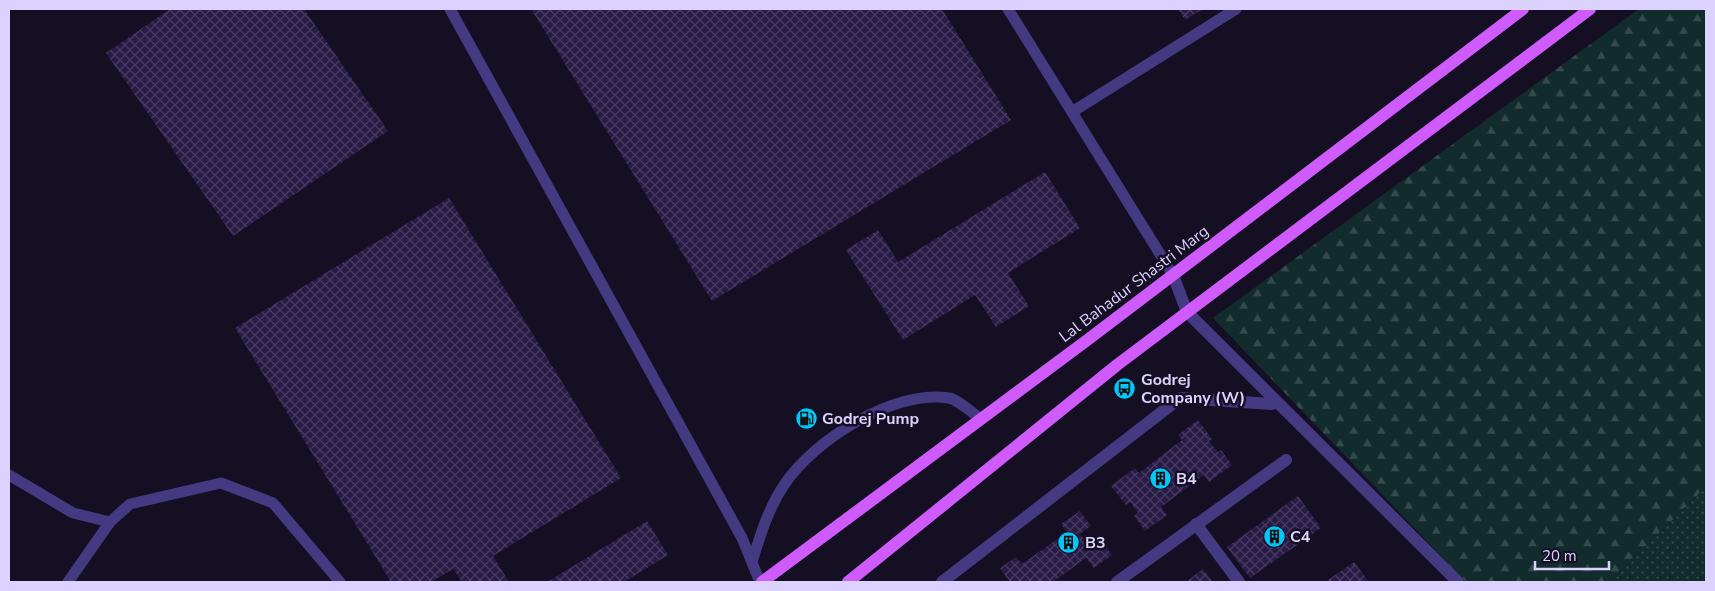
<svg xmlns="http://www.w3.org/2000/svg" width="1715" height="591" viewBox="0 0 1715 591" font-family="'Nunito Sans',sans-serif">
  <defs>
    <pattern id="forest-firs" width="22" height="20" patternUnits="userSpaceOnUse" patternTransform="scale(1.25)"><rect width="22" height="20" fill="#122c2e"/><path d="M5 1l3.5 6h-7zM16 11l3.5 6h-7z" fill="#344a4d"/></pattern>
    <pattern id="park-dots" width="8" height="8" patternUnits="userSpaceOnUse" patternTransform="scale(1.25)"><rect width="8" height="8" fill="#122c2e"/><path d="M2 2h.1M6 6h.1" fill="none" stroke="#344a4d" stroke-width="1.8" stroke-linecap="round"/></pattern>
    <pattern id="building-cross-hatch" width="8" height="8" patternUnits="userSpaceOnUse" patternTransform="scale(1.25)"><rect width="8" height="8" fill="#281b45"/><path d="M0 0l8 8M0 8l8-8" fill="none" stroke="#473b61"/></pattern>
  </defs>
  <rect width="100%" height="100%" fill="#150f24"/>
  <!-- forest -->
  <path fill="url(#forest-firs)" d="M1639,9H1706V487L1610,582H1466L1213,318Z"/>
  <!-- park -->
  <path fill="url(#park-dots)" d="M1706,487V582H1610Z"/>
  <!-- building -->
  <g fill="url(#building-cross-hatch)">
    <path d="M170,9H304L388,131L233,236L106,53Z"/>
    <path d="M531,9H942L1011,120L712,301Z"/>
    <path d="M1178,9H1203L1185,20Z"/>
    <path d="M1045,172L1080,228L1008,273L1029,306L996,327L975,295L903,340L846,250L878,230L898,262Z"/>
    <path d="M449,198L621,478L493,556L509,582H462L453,569L431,582H391L235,328Z"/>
    <path d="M1198,420L1212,439L1209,441L1218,452L1221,450L1232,465L1209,482L1204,475L1161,507L1167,515L1145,531L1134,516L1138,513L1130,502L1126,505L1111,486L1135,468L1139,473L1182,440L1178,435Z"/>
    <path d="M1298,496L1321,528L1250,578L1227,547Z"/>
    <path d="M1080,511L1091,526L1080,534L1089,547L1100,539L1112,555L1094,568L1086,558L1053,582H1010L1000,568L1016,557L1022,564L1067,532L1061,524Z"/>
    <path d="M647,521L668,555L624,582H547Z"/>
    <path d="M1354,562L1369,582H1325Z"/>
    <path d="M1203,569L1213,582H1186Z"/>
  </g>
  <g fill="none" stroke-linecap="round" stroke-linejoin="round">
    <!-- service -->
    <g stroke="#443a82" stroke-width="11">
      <path d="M450,9L742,538L760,582"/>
      <path d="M1008,9L1173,275"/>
      <path d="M1072,112L1236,9"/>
      <path d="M9,475L73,513L110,522"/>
      <path d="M752,562C760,536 768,509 784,485C814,440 894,389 949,398C959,400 972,413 981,419"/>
      <path d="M68,582L110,522L130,504L221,483L273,503L340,582"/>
    </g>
    <!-- pedestrian -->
    <path stroke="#443a82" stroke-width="12" d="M942,582L1180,398L1272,404"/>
    <!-- minor -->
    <g stroke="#443a82" stroke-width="12">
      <path d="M1173,275L1187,312L1458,582"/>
      <path d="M1196,524L1239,582"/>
      <path d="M1117,582L1286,460"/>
    </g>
    <!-- primary -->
    <g stroke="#d05bfc" stroke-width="12">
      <path d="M762,582L1086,341L1523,9"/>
      <path d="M848,582L1117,365L1590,9"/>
    </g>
  </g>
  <!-- icons -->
  <defs>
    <symbol id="bus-disc" viewBox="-11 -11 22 22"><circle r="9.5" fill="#04c7f9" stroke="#150f24"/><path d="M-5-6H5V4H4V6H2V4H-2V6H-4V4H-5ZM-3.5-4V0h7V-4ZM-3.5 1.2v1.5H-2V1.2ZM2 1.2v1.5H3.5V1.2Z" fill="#111"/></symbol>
    <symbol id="fuel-disc" viewBox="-11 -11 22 22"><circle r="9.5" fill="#04c7f9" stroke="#150f24"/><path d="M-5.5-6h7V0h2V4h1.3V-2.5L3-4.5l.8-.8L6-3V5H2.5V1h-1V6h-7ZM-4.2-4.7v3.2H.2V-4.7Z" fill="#111"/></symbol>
    <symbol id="building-disc" viewBox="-11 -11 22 22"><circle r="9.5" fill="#04c7f9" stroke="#150f24"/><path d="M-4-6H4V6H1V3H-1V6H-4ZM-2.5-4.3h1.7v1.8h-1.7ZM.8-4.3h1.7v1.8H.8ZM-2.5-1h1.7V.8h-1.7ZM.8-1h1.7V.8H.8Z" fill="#111"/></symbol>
  </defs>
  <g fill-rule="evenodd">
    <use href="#bus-disc" x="1112" y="376" width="25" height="25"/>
    <use href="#fuel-disc" x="794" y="406" width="25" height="25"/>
    <use href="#building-disc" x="1148" y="466" width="25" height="25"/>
    <use href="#building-disc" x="1262" y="524" width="25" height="25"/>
    <use href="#building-disc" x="1056" y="530" width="25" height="25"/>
  </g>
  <g text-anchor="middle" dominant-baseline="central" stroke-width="5" stroke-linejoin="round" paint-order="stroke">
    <!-- street labels -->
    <g font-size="16" fill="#dcd2fe" stroke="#150f24">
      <text transform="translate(1134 284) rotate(-37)">Lal Bahadur Shastri Marg</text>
    </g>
    <!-- poi labels -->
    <g font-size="16" font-weight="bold" fill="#dcd2fe" stroke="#150f24" text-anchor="start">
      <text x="1141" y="380">Godrej<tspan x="1141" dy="18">Company (W)</tspan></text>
      <text x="822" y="419">Godrej Pump</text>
      <text x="1176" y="479">B4</text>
      <text x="1290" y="537">C4</text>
      <text x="1085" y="543">B3</text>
    </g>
  </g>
  <!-- border -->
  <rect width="1715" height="591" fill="none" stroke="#dcd2fe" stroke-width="20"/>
  <!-- scale -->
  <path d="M1535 561v8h74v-8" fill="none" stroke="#dcd2fe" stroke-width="2.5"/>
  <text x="1542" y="561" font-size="15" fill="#dcd2fe" stroke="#150f24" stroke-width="4" paint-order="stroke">20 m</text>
</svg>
